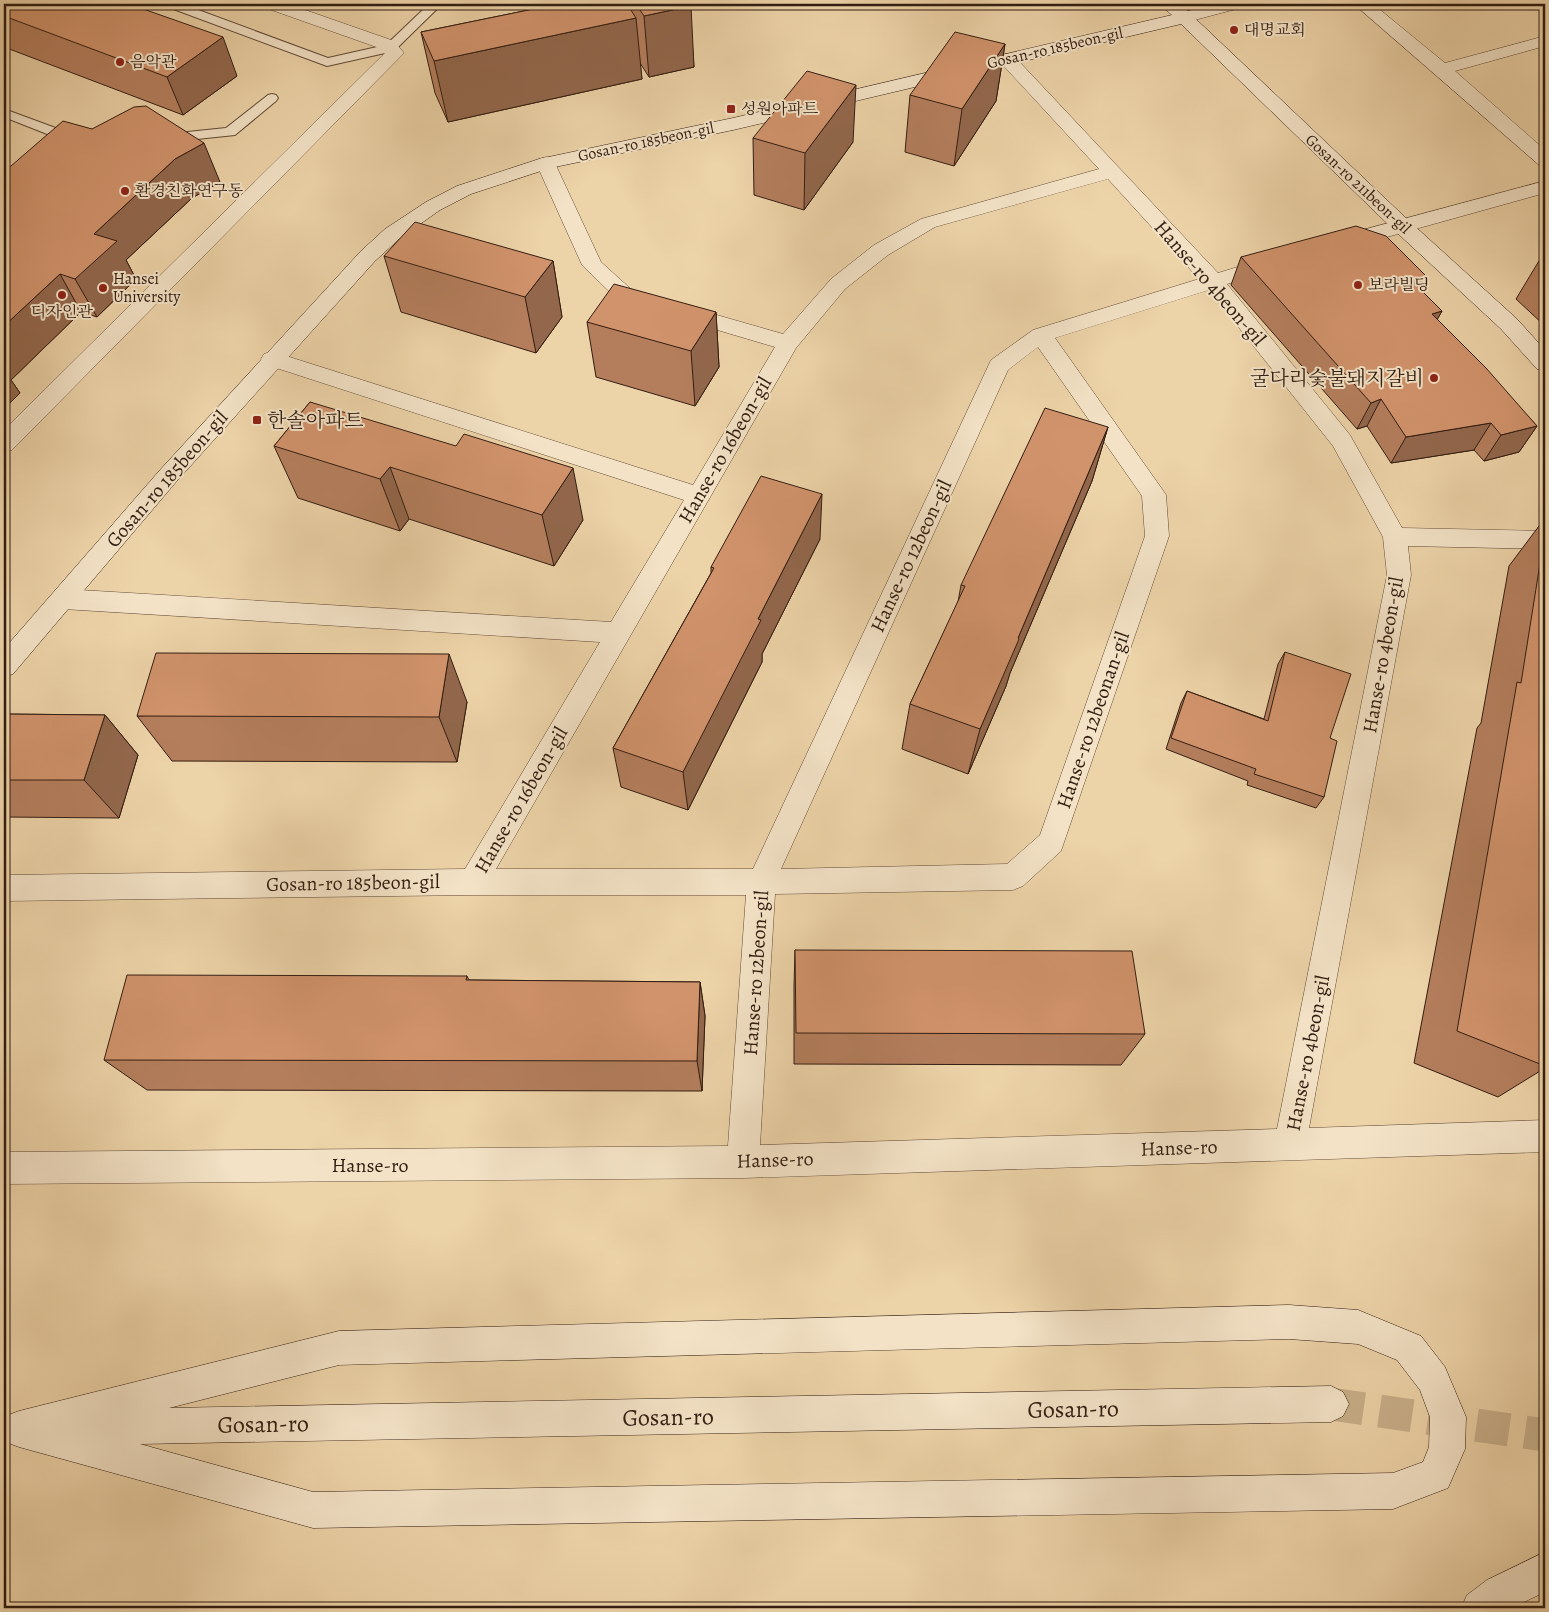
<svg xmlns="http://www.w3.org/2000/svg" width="1549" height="1612" viewBox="0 0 1549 1612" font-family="Alegreya,'Noto Serif KR',serif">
  <rect width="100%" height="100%" fill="#edd3a8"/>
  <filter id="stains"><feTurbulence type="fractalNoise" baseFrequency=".004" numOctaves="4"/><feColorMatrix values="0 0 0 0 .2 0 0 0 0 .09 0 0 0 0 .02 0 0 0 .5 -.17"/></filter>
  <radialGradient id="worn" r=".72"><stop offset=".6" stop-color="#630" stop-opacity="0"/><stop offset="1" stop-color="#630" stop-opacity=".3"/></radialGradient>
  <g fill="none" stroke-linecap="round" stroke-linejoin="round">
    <!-- secondary-tunnel -->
    <path stroke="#c8af8a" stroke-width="33" stroke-dasharray="33 16" stroke-linecap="butt" d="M1331,1404L1545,1435"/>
    <defs>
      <g id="lane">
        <path d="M166,4H182L328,58L386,45L429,4H442L394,51L327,66L168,7Z"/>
        <path d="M272,94L276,95L278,98L276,101L235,135L168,142L162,138L168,134L226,128L268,95Z"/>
        <path d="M4,109L80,137L81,140L80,143H70L4,117Z"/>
      </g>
      <g id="street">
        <path d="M264,4H288L394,41L404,53L12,450L4,452V430L385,53L382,49L266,8Z"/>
        <path d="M1215,4H1243L1240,8L1183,23L1177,22L1174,18L1177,14Z"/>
        <path d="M1354,4H1373L1445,63L1545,36V46L1455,71L1545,150V166L1538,164Z"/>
        <path d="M1007,54L1013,55L1218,273L1270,257L1277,259L1280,264L1277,269L1227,284L1350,435L1402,528L1545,531V549L1408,546L1411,575L1309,1128L1545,1120V1152L743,1178L4,1184V1152L728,1146L746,895H473L4,901V875L465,869L600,642L63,609L54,606L51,599L54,592L63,589L611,622L684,500L264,364L261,359L264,354L272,351L280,354L693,485L775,347L619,301L582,265L536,163L539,159L546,157L553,159L601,262L633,291L783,334L831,279L874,245L921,219L1099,169L1001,63L998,59L1001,55ZM1108,179L1199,279L1033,330L991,360L753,869H496L796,348L845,289L888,255L935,227ZM1209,290L1333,446L1383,537L1387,575L1277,1129L760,1145L775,894L1013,890L1023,886L1061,851L1169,536L1166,495L1162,489L1055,338ZM1038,347L1142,496L1145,536L1040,835L1007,864L781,869L1008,370Z"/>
        <path d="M1545,181V193L1340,250L1333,248L1330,243L1333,238Z"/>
      </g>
      <g id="secondary">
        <path d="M1163,4H1180L1408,220L1517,319L1545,350V371L1537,369L1501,329L1394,230L1181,24L733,130L550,168L471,194L440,210L399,239L375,261L176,482L13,674L4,677V649L160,470L361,251L385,229L426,202L457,186L539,159L733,118L1172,15L1165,9Z"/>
        <path d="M1289,1305L1358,1310L1421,1336L1445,1367L1466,1417L1465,1449L1448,1488L1393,1509L313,1528L19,1447L6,1442C3,1433 3,1425 6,1416L19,1411L339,1331ZM1289,1339L1358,1344L1397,1360L1420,1390L1430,1417L1429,1447L1423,1462L1393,1473L313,1492L140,1444L1331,1422L1343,1416L1349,1404L1343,1392L1331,1386L169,1408L339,1365Z"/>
        <path d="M1545,1552V1592L1511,1608H1461L1467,1595L1487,1580Z"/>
      </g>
    </defs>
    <!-- lane casing -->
    <use href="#lane" stroke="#614a37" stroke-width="2"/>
    <!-- street casing -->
    <use href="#street" stroke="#614a37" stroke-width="1"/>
    <!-- secondary casing -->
    <use href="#secondary" stroke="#321d11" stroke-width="1"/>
    <!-- lane -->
    <use href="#lane" fill="#f3e2c6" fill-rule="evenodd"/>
    <!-- street -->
    <use href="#street" fill="#f3e2c6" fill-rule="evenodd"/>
    <!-- secondary -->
    <use href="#secondary" fill="#f3e2c6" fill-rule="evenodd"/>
  </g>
  <!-- wall -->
  <g fill="#b47e5d" stroke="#321d11">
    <path d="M4,4L237,76L183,115L4,47Z"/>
    <path d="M558,4H689L694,67L649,77L640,63L642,79L448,122L435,93L421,32Z"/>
    <path d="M1005,44L996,101L954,166L905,152L910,95Z"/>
    <path d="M92,129L220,182L192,198L126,260L136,279L97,317L81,312L11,380L20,393L4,409V172Z"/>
    <path d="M753,138L853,142L804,210L754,195Z"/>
    <path d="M1545,251V326L1516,299Z"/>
    <path d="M384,256L553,261L562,317L536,353L401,312Z"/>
    <path d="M1241,257L1421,290L1442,311L1437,319L1537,426L1519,452L1484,461L1474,450L1391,463L1367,426L1357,429L1231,285Z"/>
    <path d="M716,312L719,367L695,406L596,377L587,322Z"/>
    <path d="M310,402L583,520L554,566L409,519L400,531L298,498L274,446Z"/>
    <path d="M1108,427L1092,481L1010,673L1006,686L968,774L902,749L910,704L958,602L961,585Z"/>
    <path d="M1545,518V1068L1498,1097L1414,1063L1477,728L1481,723L1509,566Z"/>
    <path d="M820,539L762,654V662L688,810L621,787L613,748L711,573V567Z"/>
    <path d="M1285,652L1330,738L1324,797L1316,808L1247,785L1248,781L1166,749L1181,703L1187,691L1264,719L1278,664Z"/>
    <path d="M467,702L457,762L172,761L137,716Z"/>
    <path d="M4,714L105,715L138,755L119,818L4,817Z"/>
    <path d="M795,950L1145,1034L1121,1065L794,1064V986Z"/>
    <path d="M467,976L469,980L700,982L705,1016L702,1091L147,1090L104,1060Z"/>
  </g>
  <!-- shaded-wall -->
  <g fill="#92674c" stroke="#321d11">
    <path d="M691,6L694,67L649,77L644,16Z"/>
    <path d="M636,18L642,79L448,122L434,61Z"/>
    <path d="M223,37L237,76L183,115L167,77Z"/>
    <path d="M1005,44L996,101L954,166L962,109Z"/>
    <path d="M856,85L853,142L804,210L805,153Z"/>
    <path d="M204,143L220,182L192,198L126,260L136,279L97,317L75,279L94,234L175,159Z"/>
    <path d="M553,261L562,317L536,353L525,297Z"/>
    <path d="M60,274L81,312L11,380L20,393L4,409V326Z"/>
    <path d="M1427,277L1413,304L1412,281Z"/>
    <path d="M1442,311L1427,338L1432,314Z"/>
    <path d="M716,312L719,367L695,406L691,351Z"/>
    <path d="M1381,399L1367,426L1357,429L1371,403Z"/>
    <path d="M1491,423L1474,450L1391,463L1406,437Z"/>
    <path d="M1537,426L1519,452L1484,461L1501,435Z"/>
    <path d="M1108,427L1092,481L1010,673L1006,686L968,774L980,729L1018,638Z"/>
    <path d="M390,467L409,519L400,531L380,479Z"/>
    <path d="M573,468L583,520L554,566L542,515Z"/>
    <path d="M822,494L820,539L762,654V662L688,810L683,772L758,619Z"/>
    <path d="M449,654L467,702L457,762L439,717Z"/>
    <path d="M105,715L138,755L119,818L84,780Z"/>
    <path d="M700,982L705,1016L702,1091L697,1061Z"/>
  </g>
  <!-- building -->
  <g fill="#d1936c" stroke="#321d11">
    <path d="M4,4H129L223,37L167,77L4,16Z"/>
    <path d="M558,4H627L636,18L434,61L421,32Z"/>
    <path d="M636,4H689L691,6L644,16Z"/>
    <path d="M955,32L1005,44L962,109L910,95Z"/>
    <path d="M807,71L856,85L805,153L753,138Z"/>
    <path d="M146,106L204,143L175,159L94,234L117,241L75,279L60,274L4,326V172L63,121L92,129L134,107Z"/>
    <path d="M415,222L553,261L525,297L384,256Z"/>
    <path d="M1356,226L1386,236L1427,277L1412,281L1442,311L1432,314L1486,368L1537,426L1501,435L1491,423L1406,437L1381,399L1371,403L1241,257Z"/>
    <path d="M614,284L716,312L691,351L587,322Z"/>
    <path d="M310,402L456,446L464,434L573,468L542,515L390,467L380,479L274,446Z"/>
    <path d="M1045,408L1108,427L1018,638L1019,639L980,729L910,704L965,586L961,585Z"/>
    <path d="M761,476L822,494L758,619L761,620L683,772L613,748L714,568L711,567Z"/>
    <path d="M1545,532V1066L1457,1031L1517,682L1521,683Z"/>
    <path d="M1285,652L1351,674L1330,738L1337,741L1324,797L1254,774L1256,769L1171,738L1187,691L1268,721Z"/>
    <path d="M156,653L449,654L439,717L137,716Z"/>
    <path d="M4,714L105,715L84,780H4Z"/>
    <path d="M795,950L1132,951L1145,1034L796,1033Z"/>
    <path d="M127,975L467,976L466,980L700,982L697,1061L104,1060Z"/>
  </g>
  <!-- markers -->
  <g fill="#8f2418" stroke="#f3e2c6" stroke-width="2">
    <circle cx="1234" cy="30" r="5"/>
    <circle cx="120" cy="62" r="5"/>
    <rect x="726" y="104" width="10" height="10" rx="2.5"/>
    <circle cx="125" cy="191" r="5"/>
    <circle cx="1358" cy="285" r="5"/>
    <circle cx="103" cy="288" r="5"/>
    <circle cx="62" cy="295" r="5"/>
    <circle cx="1434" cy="378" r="5"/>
    <rect x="252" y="415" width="10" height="10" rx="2.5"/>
  </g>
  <g text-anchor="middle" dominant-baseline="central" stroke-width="4" stroke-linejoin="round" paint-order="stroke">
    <!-- far-poi labels -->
    <g font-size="16" fill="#321d11" stroke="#f3e2c6" text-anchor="start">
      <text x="1244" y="30">대명교회</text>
      <text x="130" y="62">음악관</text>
      <text x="741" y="109">성원아파트</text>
      <text x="135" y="191">환경친화연구동</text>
      <text x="113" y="279">Hansei<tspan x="113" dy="18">University</tspan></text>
      <text x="1368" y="285">보라빌딩</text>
      <text x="62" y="312" text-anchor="middle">디자인관</text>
    </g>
    <!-- far-street labels -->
    <g font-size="16" fill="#321d11" stroke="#f3e2c6">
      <text transform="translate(1055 48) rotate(-13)">Gosan-ro 185beon-gil</text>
      <text transform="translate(646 142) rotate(-12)">Gosan-ro 185beon-gil</text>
      <text transform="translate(1358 184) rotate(43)">Gosan-ro 211beon-gil</text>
    </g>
    <!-- street labels -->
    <g font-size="20" fill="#321d11" stroke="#f3e2c6">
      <text transform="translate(1210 283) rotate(49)">Hanse-ro 4beon-gil</text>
      <text transform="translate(725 450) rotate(-60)">Hanse-ro 16beon-gil</text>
      <text transform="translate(167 479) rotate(-49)">Gosan-ro 185beon-gil</text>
      <text transform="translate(911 556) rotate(-65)">Hanse-ro 12beon-gil</text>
      <text transform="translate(1383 655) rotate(-80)">Hanse-ro 4beon-gil</text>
      <text transform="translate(1093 720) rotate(-71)">Hanse-ro 12beonan-gil</text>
      <text transform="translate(521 800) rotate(-60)">Hanse-ro 16beon-gil</text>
      <text transform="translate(353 883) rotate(-1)">Gosan-ro 185beon-gil</text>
      <text transform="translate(756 973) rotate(-86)">Hanse-ro 12beon-gil</text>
      <text transform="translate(1308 1053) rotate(-79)">Hanse-ro 4beon-gil</text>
      <text transform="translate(1179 1148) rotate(-2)">Hanse-ro</text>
      <text transform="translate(775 1160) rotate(-2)">Hanse-ro</text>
      <text x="370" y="1165">Hanse-ro</text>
    </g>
    <!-- poi labels -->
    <g font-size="20" fill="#321d11" stroke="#f3e2c6" text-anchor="end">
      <text x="1424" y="378">굴다리숯불돼지갈비</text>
      <text x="267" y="420" text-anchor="start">한솔아파트</text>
    </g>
    <!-- near-street labels -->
    <g font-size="24" fill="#321d11" stroke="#f3e2c6">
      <text transform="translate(1073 1409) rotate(-1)">Gosan-ro</text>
      <text transform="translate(668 1417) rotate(-1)">Gosan-ro</text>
      <text transform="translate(263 1424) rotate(-1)">Gosan-ro</text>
    </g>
  </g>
  <!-- margin -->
  <rect width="1549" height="1612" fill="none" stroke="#edd3a8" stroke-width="20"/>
  <rect x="5" y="5" width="1539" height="1602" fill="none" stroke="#321d11" stroke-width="2.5"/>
  <rect x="10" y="10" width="1529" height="1592" fill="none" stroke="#321d11"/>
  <rect width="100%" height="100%" filter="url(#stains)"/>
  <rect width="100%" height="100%" fill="url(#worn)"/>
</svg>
